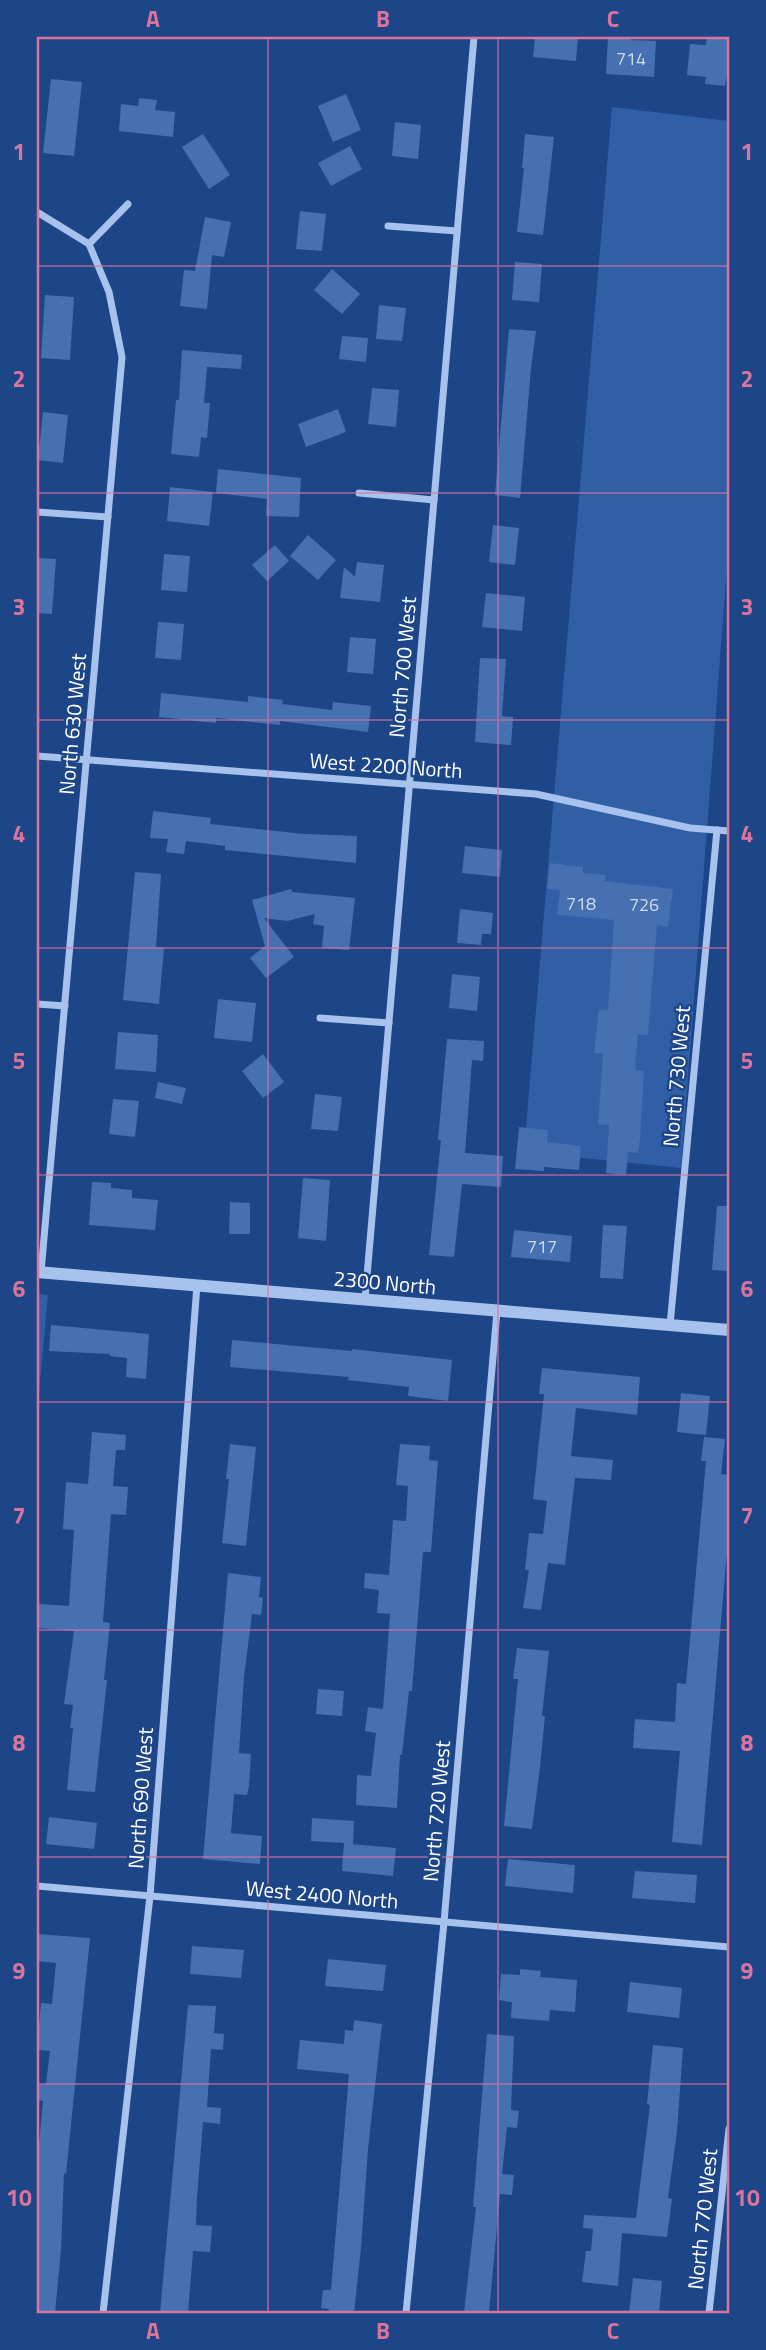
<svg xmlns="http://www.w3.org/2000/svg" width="766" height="2350" viewBox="0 0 766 2350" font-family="'Titillium Web',sans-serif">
  <rect width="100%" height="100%" fill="#1d4689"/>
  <!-- green -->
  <g fill="#305fa6">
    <path d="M612,107L729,121V541L681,1168L524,1152Z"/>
    <path d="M37,1294L48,1295L37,1413Z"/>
  </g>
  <!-- building -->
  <g fill="#4570b1">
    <path d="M535,37H578L576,61L533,57Z"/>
    <path d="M608,37H631V40L656,41L654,77L606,74Z"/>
    <path d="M707,37L729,38V74H727L725,86L705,84L706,77L687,75L690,44L706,45Z"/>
    <path d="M51,79L82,82L74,156L43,153Z"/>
    <path d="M346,94L361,130L333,142L318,106Z"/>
    <path d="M139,98L157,100L155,110L175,112L173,137L119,131L121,104L138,106Z"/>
    <path d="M395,122L421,125L418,159L392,156Z"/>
    <path d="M203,134L230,175L209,189L182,147Z"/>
    <path d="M525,134L554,137L543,235L517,232L524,168H522Z"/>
    <path d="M350,146L362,169L331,186L318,163Z"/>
    <path d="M300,211L326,214L322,251L296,249Z"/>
    <path d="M205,217L231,222L224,257L212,255L207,309L180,306L184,270L195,271Z"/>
    <path d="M515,262L542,264L539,302L512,300Z"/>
    <path d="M332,269L360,294L342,314L314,290Z"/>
    <path d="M45,295L74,297L70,360L41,358Z"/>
    <path d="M379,305L406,308L402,341L376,339Z"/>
    <path d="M509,329L536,331L531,368L520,498L495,495Z"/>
    <path d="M342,336L368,338L366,362L339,359Z"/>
    <path d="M182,350L242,355L241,369L207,367L204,403H210L207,438L201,437L199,457L171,454L176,400H179Z"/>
    <path d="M372,388L399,390L396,427L368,424Z"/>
    <path d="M338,409L346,432L306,447L298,424Z"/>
    <path d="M43,412L68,415L63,463L38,460Z"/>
    <path d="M218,469L301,478L299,517L266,516L267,499L216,493Z"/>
    <path d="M170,487L213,492L209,526L167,521Z"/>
    <path d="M493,525L519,528L515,565L489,562Z"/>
    <path d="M308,535L336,560L318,580L290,556Z"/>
    <path d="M275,545L289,561L267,581L252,565Z"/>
    <path d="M164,554L190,556L187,592L161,590Z"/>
    <path d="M37,558L56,559L52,614L37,613Z"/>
    <path d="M357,562L384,565L380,602L340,598L344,567L355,577Z"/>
    <path d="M486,593L525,597L522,631L482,627Z"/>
    <path d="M158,622L184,624L181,660L155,658Z"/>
    <path d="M350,637L376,639L373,674L347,672Z"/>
    <path d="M480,658L506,659L502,716L513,717L511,745L475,742Z"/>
    <path d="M161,693L248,702V696L283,700L282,704L332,710L333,702L371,706L368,732L280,721V725L216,718V723L159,717Z"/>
    <path d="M153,811L211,818L210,824L305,834L357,836L356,863L225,850V846L186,841L184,854L166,852L168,839L150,838Z"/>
    <path d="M465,846L502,850L500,877L462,873Z"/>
    <path d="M550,863L583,867V873L606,875L605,881L673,889L668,927L657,925L648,1035L638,1034L635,1070L644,1071L640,1139L638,1153L628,1152L626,1175L606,1173L609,1125L598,1124L603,1054L594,1053L599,1009L608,1010L614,920L557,915L560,890L547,889Z"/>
    <path d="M135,872L161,874L156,947L164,948L159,1004L123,1000Z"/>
    <path d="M291,889L292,892L355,898L349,950L322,948L324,926L313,924L315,914L287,921L264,918L294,957L266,978L250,958L265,946L252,900Z"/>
    <path d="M460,909L493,913L491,934H482L481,945L457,943Z"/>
    <path d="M452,974L480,977L477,1011L449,1008Z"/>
    <path d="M218,999L256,1003L252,1042L214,1038Z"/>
    <path d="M118,1032L158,1035L156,1072L115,1069Z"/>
    <path d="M447,1039L484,1041L483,1061L472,1060L465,1153L503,1156L501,1187L462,1184L454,1257L429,1255L441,1140H438Z"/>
    <path d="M263,1054L284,1082L263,1098L242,1071Z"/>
    <path d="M158,1082L186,1088L182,1104L155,1098Z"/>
    <path d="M315,1094L342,1097L338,1131L311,1129Z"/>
    <path d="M113,1099L139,1101L135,1137L109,1134Z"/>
    <path d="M519,1127L548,1130L547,1142L581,1146L579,1170L544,1167V1171L515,1169Z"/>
    <path d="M303,1178L330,1180L326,1241L298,1238Z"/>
    <path d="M92,1182L111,1183V1188L132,1190V1198L158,1200L155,1230L89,1225Z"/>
    <path d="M230,1202L250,1203V1234H229Z"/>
    <path d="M717,1206H729V1271L712,1270Z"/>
    <path d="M603,1225L627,1226L623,1279L600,1278Z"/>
    <path d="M514,1230L572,1236L570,1262L511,1257Z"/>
    <path d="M51,1325L149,1334L146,1379L126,1377L127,1358L110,1356V1354L49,1351Z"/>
    <path d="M232,1340L352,1351V1349L452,1360L448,1401L408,1396L409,1387L348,1380L349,1377L230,1367Z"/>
    <path d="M542,1368L640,1377L637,1415L576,1408L571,1456L613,1460L611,1480L575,1478L565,1565L548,1563L541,1610L523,1608L529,1570H525L529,1533L543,1534L547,1501L533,1499L544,1394H539Z"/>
    <path d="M681,1393L710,1396L706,1435L677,1432Z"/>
    <path d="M92,1432L126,1435L125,1450H116L113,1486L128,1487L126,1515L111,1514L103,1622L110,1623L104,1680H107L95,1792L67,1790L73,1728H70L73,1705L64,1704L74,1631L37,1628L39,1604L69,1606L74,1530L63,1529L66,1482L88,1484Z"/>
    <path d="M704,1437L725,1439L721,1474L729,1475V1527L702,1845L672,1842L680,1751L633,1748L635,1719L675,1722L677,1683L686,1684L706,1461H701Z"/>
    <path d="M230,1444L256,1447L246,1546L222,1543L229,1479H226Z"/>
    <path d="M400,1444L430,1446L429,1460L438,1461L431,1552H423L412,1691H409L402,1755H400L397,1808L356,1805L357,1775L371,1776L376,1733L365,1731L368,1707L383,1709L390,1614L377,1613L379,1590L364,1588L365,1573L389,1575L393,1520L406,1521L408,1486L396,1485Z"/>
    <path d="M228,1573L261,1577L259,1597L263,1598L261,1615L252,1614L244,1677L239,1753L251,1754L249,1786L247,1795L234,1794L231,1833L262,1836L260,1864L203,1859Z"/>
    <path d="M517,1648L549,1651L542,1716H545L540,1767L532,1829L504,1826L518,1679H513Z"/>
    <path d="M318,1689L344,1691L342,1716L316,1714Z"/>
    <path d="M49,1817L97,1823L94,1849L46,1844Z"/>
    <path d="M312,1818L354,1821L353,1844H351L396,1848L393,1876L342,1871L344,1843L311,1841Z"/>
    <path d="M508,1859L575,1865L573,1893L505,1886Z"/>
    <path d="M635,1871L697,1875L695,1903L632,1898Z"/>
    <path d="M37,1934L90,1938L66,2174L64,2173L61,2250L55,2313H37V2165L43,2101L37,2100L39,2084H46L50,2051L37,2050V2026H39L41,2003L52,2004L56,1963L37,1961Z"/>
    <path d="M192,1946L244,1950L241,1978L190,1974Z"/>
    <path d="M328,1959L386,1965L383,1991L325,1986Z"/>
    <path d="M520,1969L541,1971L540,1977L577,1980L575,2012L550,2010L549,2021L511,2018L512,2002L499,2000L501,1974L520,1975Z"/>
    <path d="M630,1982L682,1988L679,2018L627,2012Z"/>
    <path d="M188,2005L216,2006L214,2033L224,2034L223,2050L211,2049L207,2107L221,2108L220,2124L203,2122L197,2198L196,2225L212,2226L210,2252L193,2251L188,2313H160Z"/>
    <path d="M354,2020L382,2024L368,2149L361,2248L354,2313H328L329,2309L321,2308L323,2290H331L349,2074L297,2069L300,2040L344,2044L345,2030L353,2031Z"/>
    <path d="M487,2034L514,2036L511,2110L519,2111L517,2128L507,2127L502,2174L514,2175L512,2195L500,2194L489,2313H464L476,2207H473Z"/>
    <path d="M653,2045L683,2048L677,2131L668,2198L672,2199L667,2237L622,2233L618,2286L582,2282L586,2251H591L593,2229L583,2228L584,2215L636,2218L650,2105L647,2104Z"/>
    <path d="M633,2278L662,2281L659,2313H629Z"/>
  </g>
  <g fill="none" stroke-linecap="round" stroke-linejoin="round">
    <!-- minor -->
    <g stroke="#a7c2ec" stroke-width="7">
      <path d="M37,212L89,244L109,292L122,357L41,1272"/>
      <path d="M388,226L457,231"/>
      <path d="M89,244L128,204"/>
      <path d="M359,493L434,500"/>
      <path d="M37,512L108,517"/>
      <path d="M37,756L536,794L690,828L729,831"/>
      <path d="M37,1004L65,1006"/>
      <path d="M320,1018L389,1023"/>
      <path d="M365,1299L474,37"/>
      <path d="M670,1325L717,830"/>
      <path d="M37,1886L729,1947"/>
      <path d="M103,2313L150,1896L197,1285"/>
      <path d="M406,2313L444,1922L497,1311"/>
      <path d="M709,2313L729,2129"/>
    </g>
    <!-- tertiary -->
    <path stroke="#a7c2ec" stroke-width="12" d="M37,1272L729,1330"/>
  </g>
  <!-- grid -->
  <path fill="none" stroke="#da749d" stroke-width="2" stroke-opacity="0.55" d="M268,37V2313M498,37V2313M37,266H729M37,493H729M37,720H729M37,948H729M37,1175H729M37,1402H729M37,1630H729M37,1857H729M37,2084H729"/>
  <g text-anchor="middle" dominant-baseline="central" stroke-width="5" stroke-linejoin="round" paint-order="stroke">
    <!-- number labels -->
    <g font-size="18" fill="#d0dbec">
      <text x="631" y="58">714</text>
      <text x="581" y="903">718</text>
      <text x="644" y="904">726</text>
      <text x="542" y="1246">717</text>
    </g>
    <!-- street labels -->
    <g font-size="21" fill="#fff" stroke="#1d4689">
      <text transform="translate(402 667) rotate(-85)">North 700 West</text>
      <text transform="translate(72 724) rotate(-85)">North 630 West</text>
      <text transform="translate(386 765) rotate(4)">West 2200 North</text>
      <text transform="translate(676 1076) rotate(-85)">North 730 West</text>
      <text transform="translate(385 1282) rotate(5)">2300 North</text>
      <text transform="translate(140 1798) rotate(-86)">North 690 West</text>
      <text transform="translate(436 1811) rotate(-85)">North 720 West</text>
      <text transform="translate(322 1894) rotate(5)">West 2400 North</text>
      <text transform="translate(702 2219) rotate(-84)">North 770 West</text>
    </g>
  </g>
  <!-- border -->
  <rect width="766" height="2350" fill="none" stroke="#1d4689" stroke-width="77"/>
  <rect x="38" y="38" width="690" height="2274" fill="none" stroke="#da749d" stroke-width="2.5"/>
  <g font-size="23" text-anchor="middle" font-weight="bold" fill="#da749d">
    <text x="153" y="27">A</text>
    <text x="383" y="27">B</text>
    <text x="613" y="27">C</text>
    <text x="19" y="160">1</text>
    <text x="747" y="160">1</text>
    <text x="19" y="387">2</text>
    <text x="747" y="387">2</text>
    <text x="19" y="615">3</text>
    <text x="747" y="615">3</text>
    <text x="19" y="842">4</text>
    <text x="747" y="842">4</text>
    <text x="19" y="1069">5</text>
    <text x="747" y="1069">5</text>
    <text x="19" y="1297">6</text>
    <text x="747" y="1297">6</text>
    <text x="19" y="1524">7</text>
    <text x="747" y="1524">7</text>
    <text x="19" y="1751">8</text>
    <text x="747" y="1751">8</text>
    <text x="19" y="1979">9</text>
    <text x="747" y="1979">9</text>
    <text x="19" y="2206">10</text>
    <text x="747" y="2206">10</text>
    <text x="153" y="2339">A</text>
    <text x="383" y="2339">B</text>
    <text x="613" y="2339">C</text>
  </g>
</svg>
